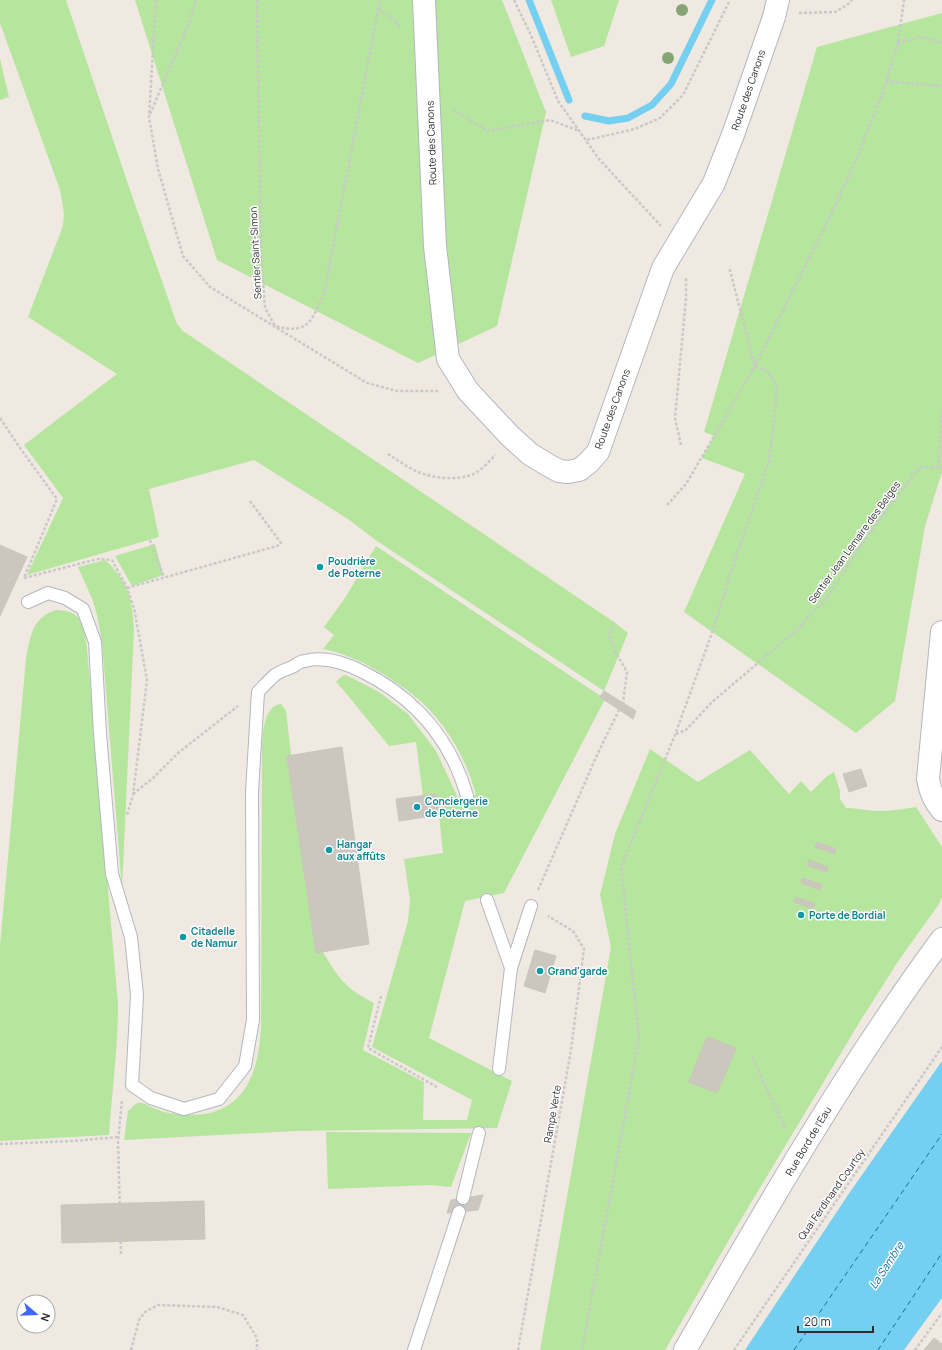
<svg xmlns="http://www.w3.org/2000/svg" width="942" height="1350" viewBox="0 0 942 1350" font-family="Manrope,sans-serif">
  <rect width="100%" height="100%" fill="#efe9e1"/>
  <!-- green -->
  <g fill="#b6e59e">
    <path d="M0,0H66L130,190L177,324L183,331L614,622L628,633L604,691L377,541L348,519L254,460L149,489L159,537L27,575L63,498L24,445L117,374L28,317L63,226L64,213L60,190L0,23Z"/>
    <path d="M135,0H502L546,112L497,326L418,363L217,260Z"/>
    <path d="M551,0H619L604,46L571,57Z"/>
    <path d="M942,13V472L925,526L895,701L856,733L684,612L745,474L702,458L714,436L704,432L817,47Z"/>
    <path d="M0,59L9,97L0,100Z"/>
    <path d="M155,544L163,575L132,586L115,556Z"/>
    <path d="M376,546L605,699L504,893L465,901L429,1038L512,1081L497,1128L295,1131L124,1140L128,1111L137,1103C142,1102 145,1104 149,1106C157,1110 167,1113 175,1114C223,1120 250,1099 258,1053C260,1045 260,1036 261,1028L262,765C262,749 260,705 281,704L286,711L291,754L323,952C338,978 346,989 374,1003L363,1050L424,1082L423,1120H467L472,1100L372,1047L408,921L410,900L404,859L443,853L439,815L436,794L423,796L416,742L389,746L345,692L336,682L342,676L346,675L379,692L408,714L436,751L458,798L476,795C466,757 444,719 413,695C404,687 393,681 383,674C365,663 344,653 323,649L334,635L324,627L345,598Z"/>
    <path d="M105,560C129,582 132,598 134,630L122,889L102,642L97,615L93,601L78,567Z"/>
    <path d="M56,610C84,611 84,626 87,649L118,1004C118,1047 112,1091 109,1135L0,1141V946L26,659C30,638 32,617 56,610Z"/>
    <path d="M650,749L698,782L750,750L789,794L801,781L811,792L827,776L834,772L840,791V799L846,808C858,808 867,811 878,811C891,811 904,809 916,807L942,847V897L939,904L899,960L859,1023L737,1226L665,1350H540L611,947L600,895L615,834Z"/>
    <path d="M326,1132L471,1133L451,1187L430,1185L328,1189Z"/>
  </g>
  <!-- water -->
  <path fill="#75cff0" d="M942,1061V1298L904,1350H745L850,1192Z"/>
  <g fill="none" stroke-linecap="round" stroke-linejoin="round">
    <!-- stream -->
    <g stroke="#75cff0" stroke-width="7">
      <path d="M529,0L569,100"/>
      <path d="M585,116L609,121L628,118L652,105L671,84L712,0"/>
    </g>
    <!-- ferry -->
    <g stroke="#0d6fa3" stroke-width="1" stroke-dasharray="5 4" stroke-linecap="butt">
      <path d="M794,1350L942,1134"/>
      <path d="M878,1350L942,1253"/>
    </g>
  </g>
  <!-- building -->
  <g fill="#cbc7bf" stroke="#cbc5ba">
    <path d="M0,545L27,557L0,616Z"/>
    <path d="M604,691L636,711L633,719L600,697Z"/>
    <path d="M342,747L369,944L316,953L287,756Z"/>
    <path d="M861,769L867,786L849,792L843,774Z"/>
    <path d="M436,794L439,815L399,821L396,799Z"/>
    <path d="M817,842L836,849L834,854L815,847Z"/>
    <path d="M809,860L828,867L827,872L807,865Z"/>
    <path d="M803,878L822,885L820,890L801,883Z"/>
    <path d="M796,897L815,904L813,909L794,902Z"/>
    <path d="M535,950L556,956L545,993L524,986Z"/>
    <path d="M707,1037L736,1048L717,1093L689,1082Z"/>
    <path d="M483,1195L478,1210L447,1213L451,1200Z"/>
    <path d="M204,1201L205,1239L62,1243L61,1205Z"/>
    <path d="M934,1338L942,1344V1350H924Z"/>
  </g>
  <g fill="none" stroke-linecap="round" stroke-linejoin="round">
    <defs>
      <g id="lane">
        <path d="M28,602L48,593L65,598L83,609L95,642L100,734L112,874L131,937L137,995L132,1085L151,1098L184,1109L219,1099L245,1066L253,1020L252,792L258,692C263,687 269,680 275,675C280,671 288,669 294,666C297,664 301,661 305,661C324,656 347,664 363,672C415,698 451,740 467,796"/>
        <path d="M487,900L511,968"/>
        <path d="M499,1069L511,968L531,906"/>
        <path d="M463,1198L479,1133"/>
        <path d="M414,1350L459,1212"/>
      </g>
      <path id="street" d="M424,0L435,246L448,359L468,391L510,436L530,454L548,465L559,471L568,472L579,470L588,463L598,452L663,268L714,183L734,132L774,17L778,0"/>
      <g id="secondary">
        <path d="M942,632L928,779C930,791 934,801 942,810"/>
        <path d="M685,1350C765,1210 846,1069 942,939"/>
      </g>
    </defs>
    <!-- lane casing -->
    <use href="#lane" stroke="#b4b7c1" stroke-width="14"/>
    <!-- street casing -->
    <use href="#street" stroke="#b4b7c1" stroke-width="24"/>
    <!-- secondary casing -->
    <use href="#secondary" stroke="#b4b7c1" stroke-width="24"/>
    <!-- path -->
    <g stroke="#c9c9c9" stroke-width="2.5" stroke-dasharray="3 2" stroke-linecap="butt">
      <path d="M156,0L149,117L158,169L183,256L210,287L367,383L397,391H440"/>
      <path d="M257,0L261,254L265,308L275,326C309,335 311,321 324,294L380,0"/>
      <path d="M514,0L530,33L558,101L599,159L661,226"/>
      <path d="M378,9L398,23L400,29"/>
      <path d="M799,13L835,12L847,5L852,0"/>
      <path d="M898,43L922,37L942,43"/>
      <path d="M886,81L942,86"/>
      <path d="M453,110L488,131L550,120L580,131"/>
      <path d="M150,114L190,21L196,0"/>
      <path d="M587,140L635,129L660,118L683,95L730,0"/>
      <path d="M0,418L20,448L57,499L24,578"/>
      <path d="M681,445L675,418L686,298V277"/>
      <path d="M388,454C398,460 408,468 418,472C433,478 453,480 468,476C479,473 488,463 495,455"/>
      <path d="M938,468L942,412"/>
      <path d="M667,505L686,484L755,366L825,227L857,158L882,94L898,43L904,0"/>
      <path d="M150,540L164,577"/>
      <path d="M24,578L98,559L112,560L127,588L134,608L147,680L133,795L127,815"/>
      <path d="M127,588L277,546L281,543L250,501"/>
      <path d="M614,622L609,635L615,651L627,672L623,703"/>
      <path d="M676,734L686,730L712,702L791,635L825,600L875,525L920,467L942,468"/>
      <path d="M133,794L153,778L178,753L238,706"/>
      <path d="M538,890L597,755L619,710"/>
      <path d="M381,996L368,1048L437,1087"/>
      <path d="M752,1057L786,1130"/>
      <path d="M0,1144L73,1141L118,1137"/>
      <path d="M121,1254L118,1141L122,1100"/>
      <path d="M131,1350L139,1320L145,1312L158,1305L217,1307L243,1315L257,1338V1350"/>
      <path d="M518,1350L571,1050L584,949L573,931L548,916"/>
      <path d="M582,1350L639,1039L621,867L675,735L712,633L731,572L769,461L773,431L777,386L768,372L755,366L729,267"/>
      <path d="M734,1350L942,1047"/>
      <path d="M915,1350L942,1313"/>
    </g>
    <!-- lane -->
    <use href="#lane" stroke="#fff" stroke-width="12"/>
    <!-- street -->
    <use href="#street" stroke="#fff" stroke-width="22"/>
    <!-- secondary -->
    <use href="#secondary" stroke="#fff" stroke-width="22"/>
  </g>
  <!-- trees -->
  <g fill="#84a574">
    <circle cx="682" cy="10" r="6"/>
    <circle cx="668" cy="58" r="6"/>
  </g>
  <!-- markers -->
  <g fill="#0f9aa8" stroke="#fff" stroke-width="1.5">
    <circle cx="320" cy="567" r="4"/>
    <circle cx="417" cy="807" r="4"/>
    <circle cx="329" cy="850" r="4"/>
    <circle cx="801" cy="915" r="4"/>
    <circle cx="183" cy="937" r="4"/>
    <circle cx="540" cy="971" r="4"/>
  </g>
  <g text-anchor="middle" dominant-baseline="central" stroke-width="3" stroke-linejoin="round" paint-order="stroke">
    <!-- street labels -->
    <g font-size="10" fill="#2e2e2e" stroke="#fff">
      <text transform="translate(748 90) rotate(-71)">Route des Canons</text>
      <text transform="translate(431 143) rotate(-92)">Route des Canons</text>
      <text transform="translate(255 253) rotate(-93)">Sentier Saint-Simon</text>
      <text transform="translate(612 409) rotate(-70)">Route des Canons</text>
      <text transform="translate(854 542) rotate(-54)">Sentier Jean Lemaire des Belges</text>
      <text transform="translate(552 1114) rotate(-80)">Rampe Verte</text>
      <text transform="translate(808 1141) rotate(-59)">Rue Bord de l'Eau</text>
      <text transform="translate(831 1194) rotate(-55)">Quai Ferdinand Courtoy</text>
    </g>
    <!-- culture labels -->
    <g font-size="10" font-weight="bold" fill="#0d838f" stroke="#fff" text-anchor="start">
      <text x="328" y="561">Poudrière<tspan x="328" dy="12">de Poterne</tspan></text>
      <text x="425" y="801">Conciergerie<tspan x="425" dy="12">de Poterne</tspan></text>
      <text x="337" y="844">Hangar<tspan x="337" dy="12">aux affûts</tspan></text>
      <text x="809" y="915">Porte de Bordial</text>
      <text x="191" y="931">Citadelle<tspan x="191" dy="12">de Namur</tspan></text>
      <text x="548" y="971">Grand'garde</text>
    </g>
    <!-- water labels -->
    <g font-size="11" font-style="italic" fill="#0d6fa3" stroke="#fff">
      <text transform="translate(886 1265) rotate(-57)">La Sambre</text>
    </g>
  </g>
  <!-- north arrow -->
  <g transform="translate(36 1314) rotate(109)"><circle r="19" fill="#ffffff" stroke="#ababab"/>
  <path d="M0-3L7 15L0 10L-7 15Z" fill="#4264fb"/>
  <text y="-6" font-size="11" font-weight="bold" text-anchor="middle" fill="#2e2e2e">N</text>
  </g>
  <!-- scale -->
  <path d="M798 1326v6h75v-6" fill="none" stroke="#2e2e2e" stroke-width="2"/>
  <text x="804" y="1326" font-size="12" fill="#2e2e2e" stroke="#ffffff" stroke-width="3" paint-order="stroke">20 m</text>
</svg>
